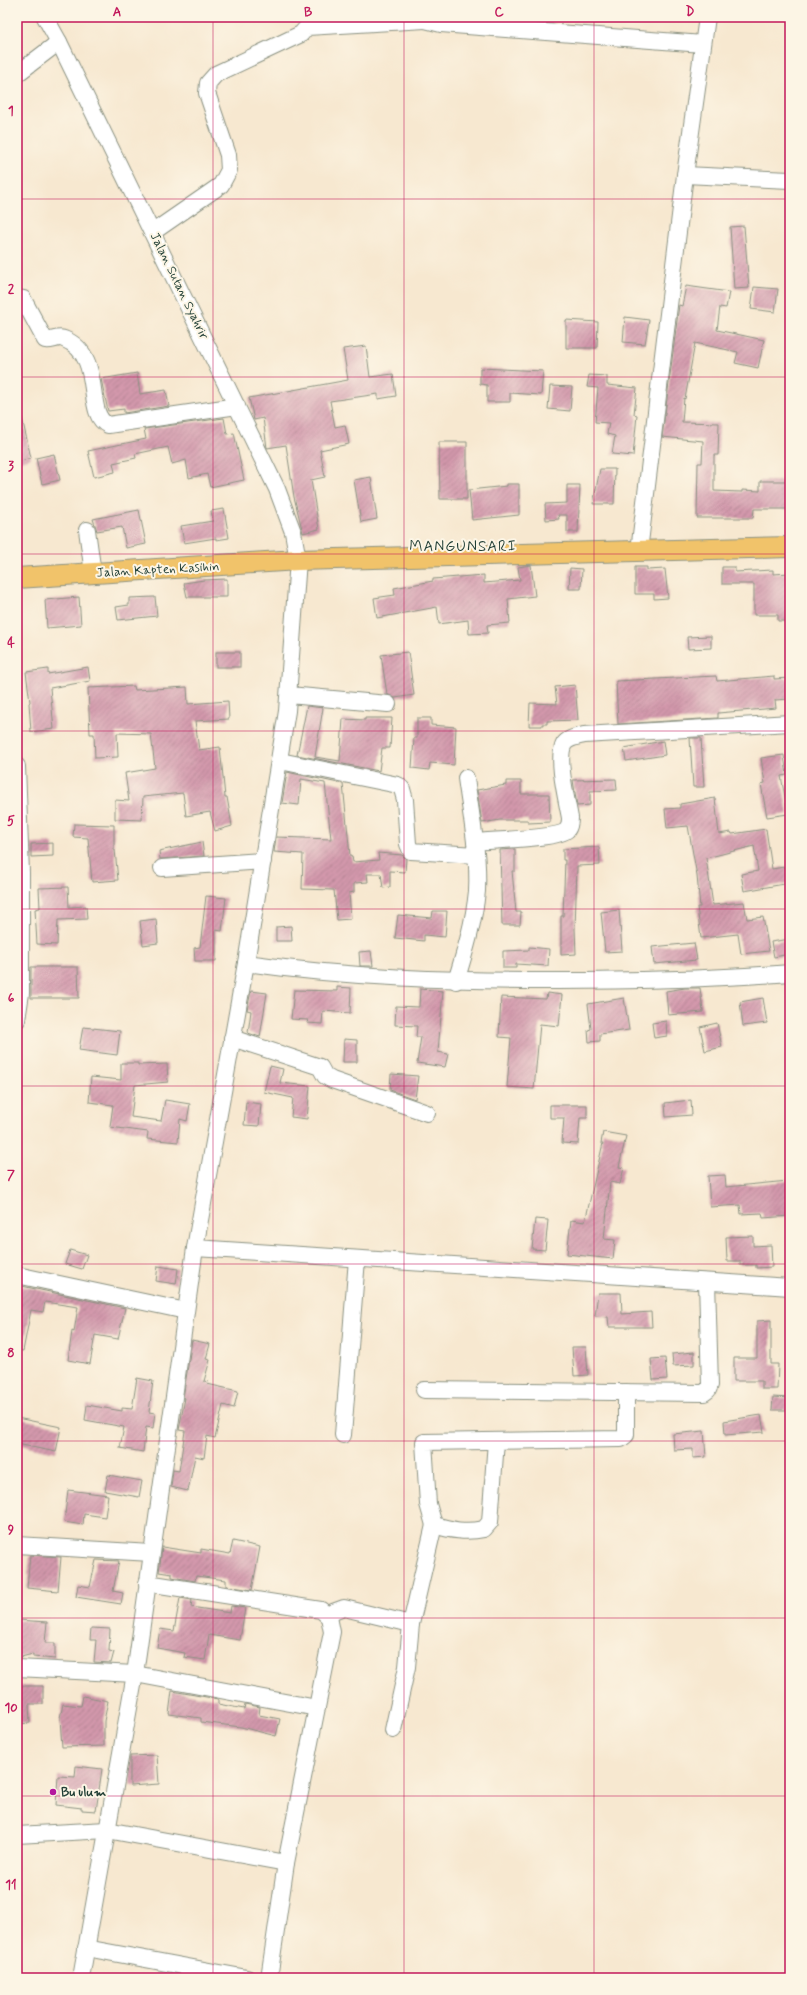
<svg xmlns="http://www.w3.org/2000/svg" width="807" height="1995" viewBox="0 0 807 1995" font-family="Mynerve,sans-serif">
  <defs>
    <pattern id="building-hatch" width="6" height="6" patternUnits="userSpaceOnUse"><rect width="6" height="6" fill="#d398ac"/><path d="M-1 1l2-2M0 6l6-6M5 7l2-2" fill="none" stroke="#ab7d8d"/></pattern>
  </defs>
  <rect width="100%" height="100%" fill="#fcf5e5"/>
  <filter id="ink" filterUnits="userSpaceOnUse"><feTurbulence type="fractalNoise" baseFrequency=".025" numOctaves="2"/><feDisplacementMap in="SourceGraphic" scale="8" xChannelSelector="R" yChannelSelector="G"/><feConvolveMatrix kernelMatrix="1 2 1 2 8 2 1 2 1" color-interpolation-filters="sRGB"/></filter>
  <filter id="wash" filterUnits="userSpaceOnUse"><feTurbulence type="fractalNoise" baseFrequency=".012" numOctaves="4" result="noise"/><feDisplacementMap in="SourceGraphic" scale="16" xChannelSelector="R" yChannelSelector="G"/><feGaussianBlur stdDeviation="0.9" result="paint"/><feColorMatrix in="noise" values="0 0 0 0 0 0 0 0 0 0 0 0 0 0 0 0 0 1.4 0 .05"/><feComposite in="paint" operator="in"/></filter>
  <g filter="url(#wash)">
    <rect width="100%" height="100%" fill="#f7e8d0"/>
    <g id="blocks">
      <!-- building -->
      <g fill="url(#building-hatch)">
        <path d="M744,226L749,288L734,289L730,227Z"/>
        <path d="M686,286L729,292L726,308L720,307L717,330L764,340L758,368L735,363L738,352L695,343L685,399L684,398L682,422L719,423L718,455H714V491L742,492V490L760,491V481H790V509H754L753,518H697L698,463H702L703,441L662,437L679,305L682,306Z"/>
        <path d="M754,287L778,289L775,312L751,309Z"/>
        <path d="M625,317L649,320L645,344L623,342Z"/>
        <path d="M566,320L598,322L597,348H566Z"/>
        <path d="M366,346L370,377L393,374L396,396L378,399V394L330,401L335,427L345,425L349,444L320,450L325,477L311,480L319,529L303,533L294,497L286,445L267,448L263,418L254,420L249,398L348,380L343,349Z"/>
        <path d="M480,368L543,371L541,395L510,393V402H487V385L480,384Z"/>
        <path d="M137,373L140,394L166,390L169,406L124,413V409L108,411L101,379Z"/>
        <path d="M589,375L607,376V385L637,388L634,414L637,415L633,456L612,454L615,436L607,434L609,423L595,422L598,388L587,387Z"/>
        <path d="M550,386L572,387L570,411L548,409Z"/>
        <path d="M17,418H22L31,458L17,462Z"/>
        <path d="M224,418L227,434L234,433L244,480L210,487L207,474L189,478L186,460L172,464L168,447L135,454L136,458L113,463L115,472L94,477L88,451L146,439L144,429Z"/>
        <path d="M439,442H467V499H440Z"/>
        <path d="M54,454L60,480L42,484L36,458Z"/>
        <path d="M600,469H615L614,504H593Z"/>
        <path d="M371,477L377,519L361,522L354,480Z"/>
        <path d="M507,484H519V515L472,520L469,490L507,486Z"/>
        <path d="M567,485H580L578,532H567V515H558L559,519L546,520L545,504L567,503Z"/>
        <path d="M224,509L229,538L216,540V538L184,543L181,526L213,521L211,511Z"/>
        <path d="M139,510L146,544L126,548L122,527L97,531L93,519Z"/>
        <path d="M531,565L535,596L508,599L510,623L487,625L488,633L469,634L468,620L439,624L437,607L377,618L374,598L395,595L394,588L433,581V579L484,575V583L520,580L518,567Z"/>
        <path d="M635,567H647V570L665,569L668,598L654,599V594H635Z"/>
        <path d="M722,567H735V572L773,570V574L790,573V621H778V615H754V584H722Z"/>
        <path d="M570,568L582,569L581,589H569Z"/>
        <path d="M227,579V597H187L184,583L204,580Z"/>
        <path d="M79,597L81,625L47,628L45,600Z"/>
        <path d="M155,597L157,616L118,620L116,607L129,605V598Z"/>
        <path d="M711,636V648L688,649L687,637Z"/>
        <rect x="216" y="652" width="24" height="15"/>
        <path d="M408,652L414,695L395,698L387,694L381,655Z"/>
        <path d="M88,667L90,681L50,688L54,729L31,732L29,703L30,702L26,672L48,669V674Z"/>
        <path d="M716,676L717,681L774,676V679L790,678V699L775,700L776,708L718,713V718L618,724L616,681Z"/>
        <path d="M575,685L578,720L547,721V724H542V726H529L530,703L557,704L555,687Z"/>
        <path d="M134,686L135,690L187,687L188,704L228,701L229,719L195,721L199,750L220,747L225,797H227L232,826L215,831L210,812L186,816L183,793L143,797L142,820L115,819V800L129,801L125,773L155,768L151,734L117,733L118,757L95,758L94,734H90L88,688Z"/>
        <path d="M307,706L323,708L315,757L340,761L343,719L365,720V718H392L390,748H382L379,771L297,755Z"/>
        <path d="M417,718H431V725L456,727L454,765L430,763L429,770L412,768L414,738H417Z"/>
        <path d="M690,738H701L704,787H693Z"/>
        <path d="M663,741L665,755L626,761L624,748Z"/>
        <path d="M784,755L787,775L781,776L788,814L767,817L761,784L765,783L761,758Z"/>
        <path d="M287,772L343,784L350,856H352L353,862L379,860L378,853L402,855L406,859L405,872L390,871V887L383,888L381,874H367L368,882L354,883V892L349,893L351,919L337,920L334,890L302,889L303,854L274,852L276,837L331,839L325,783L301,779L299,805L282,803Z"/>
        <path d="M616,779L617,790L590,791V805L577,806L573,780Z"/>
        <path d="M506,781H521V794H549L550,822L528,823V820H500L482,823L477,790L506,785Z"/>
        <path d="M715,798L719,834L731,832L732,834L766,829L772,869L790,866V883L744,891L741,874L758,871L754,846L706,858L713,905L744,902L747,919L763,917L769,951L741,954L738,934L701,938L697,907H700L697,876L688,826L667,828L665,809L680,808V804Z"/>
        <path d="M74,824L114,825V850H115L118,880L92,882L88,838L73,837Z"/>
        <path d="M202,842L204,856L160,859L159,851Z"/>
        <path d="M53,843V856L31,857V844Z"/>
        <path d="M599,847L600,865L577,866L575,929L576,954L561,955V916H563L565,860H563V849Z"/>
        <path d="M515,849V871H512L516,912H521L520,925H502L500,850Z"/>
        <path d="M68,887L69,907L86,906L87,919L58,920L57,945L37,944L35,909L40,908L39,888Z"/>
        <path d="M206,896L226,898L222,931L216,930V961H195L194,948L200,947Z"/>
        <path d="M619,910L622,951L605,952L601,912Z"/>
        <path d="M433,911H447L445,937L424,935V941L395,938L398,915L432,918Z"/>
        <path d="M156,919L158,943L143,945L140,921Z"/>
        <path d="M291,926L292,941H276V927Z"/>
        <path d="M790,939V954L774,957L771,942Z"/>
        <path d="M694,943L697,960L654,964L652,947Z"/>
        <path d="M529,947L549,949L548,966L516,964V968H503V951L529,950Z"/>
        <path d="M371,951L373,966H360L359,952Z"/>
        <path d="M31,967H78L79,998H31Z"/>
        <path d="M337,987L351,988L350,1013L323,1011L322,1024L307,1023L308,1020L291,1019L294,990L337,991Z"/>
        <path d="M685,988H700L703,1012L668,1015L666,991Z"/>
        <path d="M420,989L443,991L438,1052L448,1054L445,1067L417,1063L421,1037H416L417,1026L395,1025L396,1006L419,1007Z"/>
        <path d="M251,991L267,993L260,1037L248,1033L251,1011L247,1010Z"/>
        <path d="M547,993L562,995L559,1026L540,1024L534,1089L507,1087L511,1038L499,1037L501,997L546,999Z"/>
        <path d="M624,998L629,1030L600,1034V1041L589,1042L588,1030L591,1029L588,1004Z"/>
        <path d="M763,998L767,1023L743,1026L740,1002Z"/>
        <path d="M666,1021L667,1036L654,1038L652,1023Z"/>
        <path d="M717,1023L722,1047L705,1051L700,1027Z"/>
        <path d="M83,1027L120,1031L117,1055L79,1050Z"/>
        <path d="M344,1039L357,1040V1062H343Z"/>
        <path d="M121,1063H138V1065L167,1064L168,1082L135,1085L131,1117L161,1121L165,1100L190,1104L187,1121L180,1119L178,1142L147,1139L148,1132L110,1127L113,1105L89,1102L91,1077L121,1080Z"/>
        <path d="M270,1066L283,1069L280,1083L310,1086L307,1119L291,1117L293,1098L264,1092Z"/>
        <path d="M391,1074L418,1076L415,1099L390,1090Z"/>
        <path d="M691,1100L692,1115L666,1117L665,1103Z"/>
        <path d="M246,1102L261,1104L259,1126L244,1125Z"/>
        <path d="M550,1105H587V1118H580L578,1144L562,1143L564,1118H550Z"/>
        <path d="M603,1132L626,1136L619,1167L624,1168L620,1184L610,1182L604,1239L615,1240L613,1259L567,1254L571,1220L585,1222L603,1143H601Z"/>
        <path d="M725,1175L726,1187L788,1181L790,1216L763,1218L762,1213L741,1214L740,1205L710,1207L708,1176Z"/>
        <path d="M535,1219L548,1220L545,1250L532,1249Z"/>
        <path d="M753,1236V1246L771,1245L772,1267L756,1268V1265H740V1261H727L726,1237Z"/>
        <path d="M70,1250L87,1255L82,1269L65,1264Z"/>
        <path d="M158,1266L178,1269L176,1284L156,1281Z"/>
        <path d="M17,1285L125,1308L118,1339L95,1335L90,1364L68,1360L72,1331L74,1332L78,1307L45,1302L43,1312L31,1310L23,1351L17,1350Z"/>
        <path d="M598,1293H621L622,1314L651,1312L652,1327H609L608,1317L595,1316Z"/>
        <path d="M771,1320V1364H778L777,1389H762V1381H734V1358H757V1321Z"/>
        <path d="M192,1340L210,1344L206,1359L210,1360L204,1381L208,1382L207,1384L238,1391L234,1408L223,1405L215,1438L207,1436L204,1458L195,1456L188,1491L171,1487L173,1470L179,1471L185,1431L179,1430L185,1398H183Z"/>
        <path d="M572,1347H586L588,1375L574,1376Z"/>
        <path d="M694,1352V1365L673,1366L672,1354Z"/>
        <path d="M665,1358L667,1379L653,1380L651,1359Z"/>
        <path d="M137,1378L153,1381L149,1412L155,1413L154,1420L153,1428L146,1427L143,1452L120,1448L124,1427L85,1420L87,1405L122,1411V1408L132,1409Z"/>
        <path d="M773,1397L790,1398V1410H772Z"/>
        <path d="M761,1415L764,1432L725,1435L724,1421Z"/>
        <path d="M17,1418L61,1427L56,1452L17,1444Z"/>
        <path d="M704,1431L706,1457L693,1458V1449L674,1450L673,1434Z"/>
        <path d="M108,1475L142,1481L139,1497L105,1491Z"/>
        <path d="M68,1490L108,1495L105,1517L84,1514L83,1525L64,1522Z"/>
        <path d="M233,1541L260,1547L252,1590L226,1586V1580L196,1576L195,1581L172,1577V1574L159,1572L162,1547L201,1553V1549L230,1554Z"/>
        <path d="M30,1555L61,1557L58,1591L27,1588Z"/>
        <path d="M96,1560L119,1561L113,1591L123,1593L121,1604L76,1597L78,1585L90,1587Z"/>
        <path d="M180,1598L192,1600L191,1607L230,1613L231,1606L245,1608L240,1640L209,1635L205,1660L184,1657L185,1653L157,1648L160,1629L174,1631Z"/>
        <path d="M17,1620L47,1622L45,1643H55V1659L33,1657V1654L17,1658Z"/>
        <path d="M91,1628L110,1629L109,1651L114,1652L111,1663L94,1662L96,1640H90Z"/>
        <path d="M17,1686H43V1704H29L30,1723L17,1724Z"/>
        <path d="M172,1691L218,1699V1704L244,1709L245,1704L260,1707L259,1715L280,1719L276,1736L241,1727L201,1722V1718L169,1714Z"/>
        <path d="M83,1696L108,1701L104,1721V1746L62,1747L60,1718L63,1704L81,1706Z"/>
        <path d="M157,1755L159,1784L130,1786V1756Z"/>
        <path d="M76,1766L102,1769L96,1811L82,1810V1808L56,1805L58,1776L75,1777Z"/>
      </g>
    </g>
  </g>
  <g filter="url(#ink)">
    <use href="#blocks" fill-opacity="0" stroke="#8b9282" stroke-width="1"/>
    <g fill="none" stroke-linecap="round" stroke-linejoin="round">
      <defs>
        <g id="minor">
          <path d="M45,17L59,42L277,489L293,532L298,560L287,711L246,963L195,1248L135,1674L81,1978"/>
          <path d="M426,17L425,20L441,24L703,44"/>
          <path d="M17,74L59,42"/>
          <path d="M685,175L790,180"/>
          <path d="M153,232L221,185L229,170L228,155L207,93L208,83L216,74L301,34L307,27L425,20"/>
          <path d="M17,298L23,299L45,340C51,342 58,336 64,339C106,356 83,414 108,425L237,406"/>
          <path d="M87,530L93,573"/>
          <path d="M639,551L685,175L707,17"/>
          <path d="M289,695L388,704"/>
          <path d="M280,761L398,785L402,789L405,800L408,844L411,851L476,855"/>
          <path d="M17,766L21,873V993L17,1020"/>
          <path d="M475,842C491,840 558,839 567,830C570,826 570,822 570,818C567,801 556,758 564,744C568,738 577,737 584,735L790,723"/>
          <path d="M162,868L263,861"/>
          <path d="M246,963C349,978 453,981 557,981C634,981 713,979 790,973"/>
          <path d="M456,981C465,952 474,922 477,891C479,854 471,815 466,778"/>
          <path d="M232,1038L320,1067L325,1076L332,1080L427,1113"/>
          <path d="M195,1248L790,1287"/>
          <path d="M17,1275L186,1311"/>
          <path d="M424,1390L704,1393L708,1390L710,1385L707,1282"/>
          <path d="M343,1435L357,1259"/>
          <path d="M496,1441L490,1522L484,1529C466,1533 451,1530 434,1525L428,1504L424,1442L621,1439L626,1435V1392"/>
          <path d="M17,1545L151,1553"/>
          <path d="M147,1583L321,1610L329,1617L332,1632L286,1863L269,1978"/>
          <path d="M329,1617L333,1612L344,1608L411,1624L407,1667L393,1730"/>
          <path d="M411,1624L434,1525"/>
          <path d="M17,1668L135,1674L317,1708"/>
          <path d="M17,1835L107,1830L286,1863"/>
          <path d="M86,1948L247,1978"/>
        </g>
        <path id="major" d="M17,578L298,560L790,547"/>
      </defs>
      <!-- minor casing -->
      <use href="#minor" stroke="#8b9282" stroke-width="18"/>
      <!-- major casing -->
      <use href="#major" stroke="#8b9282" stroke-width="22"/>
      <!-- minor -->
      <use href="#minor" stroke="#fff" stroke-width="16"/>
      <!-- major -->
      <use href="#major" stroke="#f1c36a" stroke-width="20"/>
    </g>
  </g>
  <!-- grid -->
  <path fill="none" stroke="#c2185b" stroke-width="1" stroke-opacity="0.55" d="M213,17V1978M404,17V1978M594,17V1978M17,199H790M17,377H790M17,554H790M17,731H790M17,909H790M17,1086H790M17,1264H790M17,1441H790M17,1618H790M17,1796H790"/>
  <!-- markers -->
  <circle fill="#b5179e" stroke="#fcf5e5" stroke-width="1.5" cx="53" cy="1792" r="4"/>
  <g text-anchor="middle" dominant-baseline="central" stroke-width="4" stroke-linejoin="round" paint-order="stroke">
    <!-- street labels -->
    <g font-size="13" fill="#1f3d34" stroke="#fcf5e5">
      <text transform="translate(179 286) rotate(64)">Jalan Sutan Syahrir</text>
      <text transform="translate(158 570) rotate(-3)">Jalan Kapten Kasihin</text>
    </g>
    <!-- poi labels -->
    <g font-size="13" font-weight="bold" fill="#1f3d34" stroke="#fcf5e5" text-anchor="start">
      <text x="61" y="1792">Bu ulum</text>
    </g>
    <!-- quarter labels -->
    <g font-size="15" letter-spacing="1" fill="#1f3d34" stroke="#fcf5e5">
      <text x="463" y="547">MANGUNSARI</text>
    </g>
  </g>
  <!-- margin -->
  <rect width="807" height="1995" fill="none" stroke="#fcf5e5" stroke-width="44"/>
  <rect x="22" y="22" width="763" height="1951" fill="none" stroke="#c2185b" stroke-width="1.5"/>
  <g font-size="13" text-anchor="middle" font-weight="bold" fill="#c2185b">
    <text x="117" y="16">A</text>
    <text x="308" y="16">B</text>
    <text x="499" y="16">C</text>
    <text x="690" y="16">D</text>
    <text x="11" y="115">1</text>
    <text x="11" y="293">2</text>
    <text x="11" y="470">3</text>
    <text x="11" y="647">4</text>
    <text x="11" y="825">5</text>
    <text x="11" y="1002">6</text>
    <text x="11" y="1179">7</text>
    <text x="11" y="1357">8</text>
    <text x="11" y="1534">9</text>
    <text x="11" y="1712">10</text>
    <text x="11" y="1889">11</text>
  </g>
</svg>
